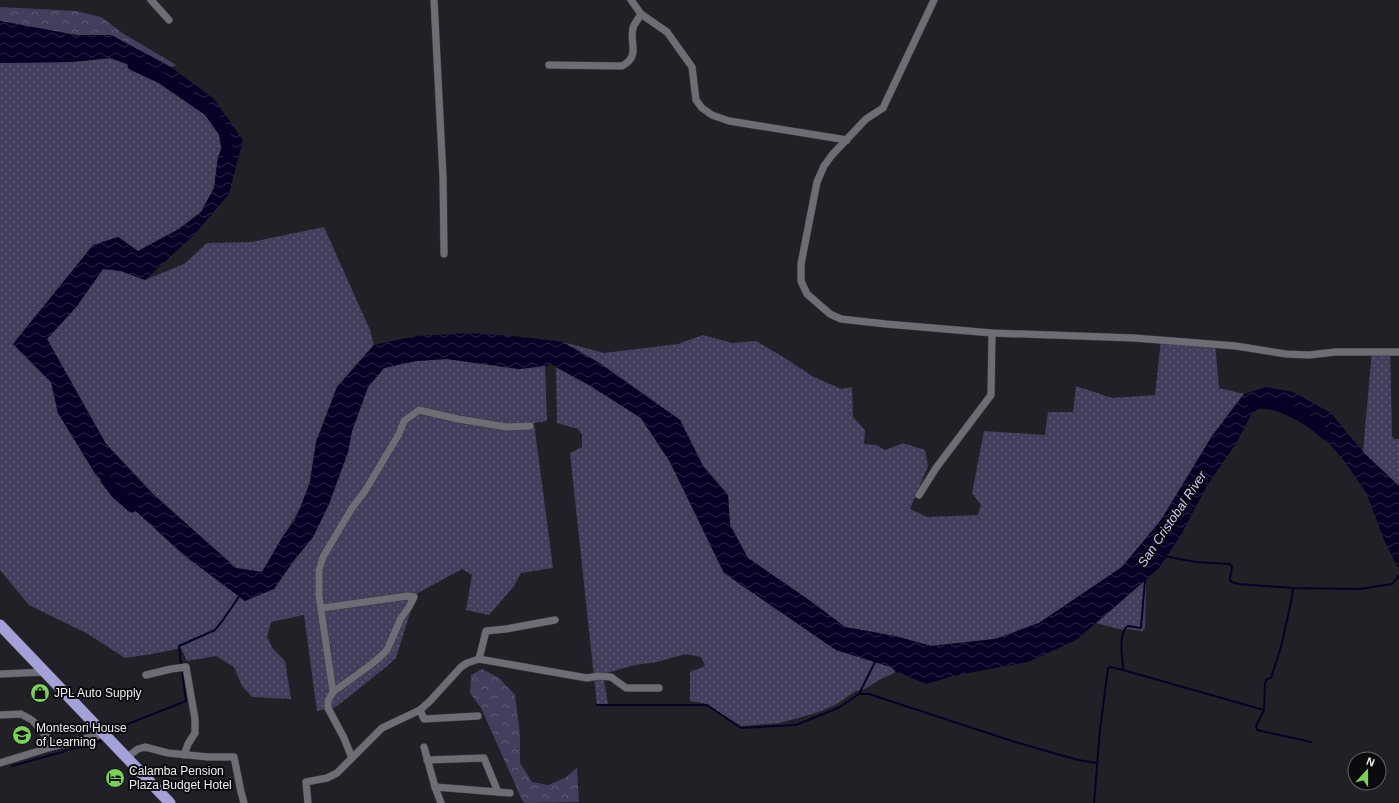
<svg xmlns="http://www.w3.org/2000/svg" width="1399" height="803" viewBox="0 0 1399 803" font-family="Helvetica,sans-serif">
  <defs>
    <pattern id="grass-dots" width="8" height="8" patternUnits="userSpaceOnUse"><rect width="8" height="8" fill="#423f5d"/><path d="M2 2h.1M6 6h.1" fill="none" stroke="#5e5b75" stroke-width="1.8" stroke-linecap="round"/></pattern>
    <pattern id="forest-crowns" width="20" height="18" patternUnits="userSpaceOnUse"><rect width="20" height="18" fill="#423f5d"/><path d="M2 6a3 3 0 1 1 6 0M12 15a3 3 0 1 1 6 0" fill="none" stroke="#5e5b75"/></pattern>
    <pattern id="water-waves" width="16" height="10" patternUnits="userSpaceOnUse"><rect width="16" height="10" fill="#090026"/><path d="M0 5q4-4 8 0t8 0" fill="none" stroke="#2d2646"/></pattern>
  </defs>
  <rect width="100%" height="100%" fill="#212027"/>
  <!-- grass -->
  <g fill="url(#grass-dots)">
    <path d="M110,58L170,79L214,116L227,135L218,157L214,188L201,212L179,229L138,251L118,237L53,295L13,344L51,382L58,413L96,475L139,514L245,601L295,559L313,537L329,504L348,452L352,431L368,387L384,368L416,361L447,359L519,369L545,366L547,421L534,423L553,568L521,573L514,586L489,615L466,610L472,575L462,569L416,594L396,658L386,667L336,707L317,711L304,615L271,622L267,637L273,649L285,661L291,699L252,697L242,686L234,667L216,656L187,661L181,648L158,653L125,658L88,634L29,605L0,570V63L72,62Z"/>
    <path d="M324,227L370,330L374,345L337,387L316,442L310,482L302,505L262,572L236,568L153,494L106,444L47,339L77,306L103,269L121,271L145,280L184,264L207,243L252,242Z"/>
    <path d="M703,335L732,343L756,341L788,360L812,376L841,389L852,387L853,417L865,430L864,444L876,445L885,450L903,443L925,450L928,466L910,509L927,517L978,515L981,505L972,493L984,431L1045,435L1048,412H1073L1076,386L1112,398L1155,395L1161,339L1215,343L1219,388L1244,394L1212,436L1161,520L1122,567L1039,623L995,639L931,646L895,636L845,627L809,600L748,558L730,525L728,495L703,466L680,420L601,364L563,342L604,353L678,344Z"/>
    <path d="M1372,350H1390L1392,436L1394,439H1399V486L1363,452Z"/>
    <path d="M556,367L589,385L641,418L670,462L724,573L836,650L891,667L896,672L879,680L863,690L856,691L835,705L816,713L780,723L741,726L704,703L690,701V672L705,666L701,657L686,654L657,662L635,665L603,674L608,705H597L570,453L582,447V435L578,429L557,423Z"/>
    <path d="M1146,579L1145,628L1142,631L1127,629L1123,630L1096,623Z"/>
  </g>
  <!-- forest -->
  <g fill="url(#forest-crowns)">
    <path d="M0,7L76,11L101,17L124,34L176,65L171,67L111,35H76L0,21Z"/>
    <path d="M482,669L499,678L515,695L520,735V763L532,782L548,785L565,778L577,768L579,802L525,803L522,800L481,708L470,693L471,675Z"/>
  </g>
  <!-- water -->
  <path fill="url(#water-waves)" d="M0,21L76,35H111L171,67L214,99L243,140L229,194L195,234L145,280L121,271L103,269L77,306L47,339L106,444L153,494L236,568L262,572L283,536L295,521L310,482L316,442L337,387L374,345L416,336L469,333L524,337L563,342L601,364L680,420L703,466L728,495L730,525L748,558L809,600L845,627L895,636L931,646L995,639L1039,623L1122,567L1161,520L1212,436L1244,394L1266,387L1293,392L1331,413L1363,452L1399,486V568L1397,566L1384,540L1367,494L1345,462L1311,422L1289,407L1268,403L1252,413L1237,442L1208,484L1181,535L1159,568L1124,599L1076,640L1028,662L953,676L927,684L896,672L891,667L836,650L724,573L670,462L641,418L589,385L552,365L519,369L447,359L416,361L384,368L368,387L352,431L348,452L329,504L313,537L295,559L274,589L245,601L185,556L96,475L58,413L51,382L13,344L93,245L118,237L138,251L179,229L201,212L214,188L218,157L227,135L214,116L170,79L110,58L72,62L0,63Z"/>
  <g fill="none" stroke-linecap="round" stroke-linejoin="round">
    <!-- stream -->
    <g stroke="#090026" stroke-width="2">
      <path d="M1164,556L1196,562L1230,564L1232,567L1230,579L1231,582L1239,584L1293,588L1360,589L1392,584L1399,576"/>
      <path d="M1293,589L1291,602L1281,647L1271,678L1267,679L1265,683L1264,710L1256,726L1257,730L1311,742"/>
      <path d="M181,664L179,646L215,630L223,620L240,595"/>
      <path d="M1123,670C1123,659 1117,633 1128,626L1141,628L1145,580"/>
      <path d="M859,694H869L1015,742L1078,760L1097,763"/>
      <path d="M597,705H707L741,728L796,725L838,708L859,694L876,660"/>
      <path d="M115,729L186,701L182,670"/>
      <path d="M12,766L101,741"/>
      <path d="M1094,803L1100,730L1108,668L1111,667L1123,670L1264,710"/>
    </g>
    <!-- river -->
    <g stroke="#090026" stroke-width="11">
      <path d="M133,65L161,78L209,111L224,132L228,153"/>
      <path d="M1253,405C1273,397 1311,420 1325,434"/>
      <path d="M106,480L116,493L132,507"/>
    </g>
    <defs>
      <g id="minor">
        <path d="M151,0L169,20"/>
        <path d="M434,0L443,177L444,254"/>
        <path d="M631,0L641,14L667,32L692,67L696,100L702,108L712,115L729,121L847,140"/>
        <path d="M934,0L883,108L866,119L832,155L824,166L817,182L801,264V281L807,294L830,314L841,319L886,324L992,333L1134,338L1236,346L1286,354L1309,355L1335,352H1399"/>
        <path d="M549,65L622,66C641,56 629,43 633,28C634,24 639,18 641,14"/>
        <path d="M919,495L936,468L991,395L992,333"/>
        <path d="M322,608L408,596L414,597L409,607L401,618L387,650L380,657L369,666L333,692L328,701V708L344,738L352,758"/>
        <path d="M479,659L486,631L506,629L555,620"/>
        <path d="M0,674L45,672"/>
        <path d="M146,675L171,669L186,667L195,719V733L188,744L184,755"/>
        <path d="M333,692L319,596V570L323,557L352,508L365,491L399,434L404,421L419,410L458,419L507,427L530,426"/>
        <path d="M420,710L424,719L478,716"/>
        <path d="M0,715L21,714L30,719"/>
        <path d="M33,721L55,746"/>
        <path d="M424,747L435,787L441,803"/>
        <path d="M127,757L138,749L145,747L168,753L208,757H234L241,792L244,803"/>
        <path d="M427,760L484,758L498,792"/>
        <path d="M0,763L55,746L104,734"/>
        <path d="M435,787L510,793"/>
        <path d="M308,803L306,782L327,778L337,773L382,728L420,710L430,701L461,667L467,663L479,659L587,678L598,676L611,677L626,688H659"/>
      </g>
      <path id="trunk" d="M0,625L170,803"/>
    </defs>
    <!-- minor casing -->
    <use href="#minor" stroke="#3c3c42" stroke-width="8"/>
    <!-- trunk casing -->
    <use href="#trunk" stroke="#3c3c42" stroke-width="12"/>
    <!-- minor -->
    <use href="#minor" stroke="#6d6d75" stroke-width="7"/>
    <!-- trunk -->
    <use href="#trunk" stroke="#a4a0d8" stroke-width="11"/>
  </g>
  <!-- icons -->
  <defs>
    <symbol id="shop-disc" viewBox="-11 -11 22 22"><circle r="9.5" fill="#7ad157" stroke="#0b0a0d"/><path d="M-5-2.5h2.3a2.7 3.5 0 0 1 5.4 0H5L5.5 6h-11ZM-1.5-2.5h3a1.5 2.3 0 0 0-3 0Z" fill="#111"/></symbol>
    <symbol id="school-disc" viewBox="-11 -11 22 22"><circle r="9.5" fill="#7ad157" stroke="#0b0a0d"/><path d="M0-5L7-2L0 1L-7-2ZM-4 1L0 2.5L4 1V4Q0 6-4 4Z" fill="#111"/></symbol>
    <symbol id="hotel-disc" viewBox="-11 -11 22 22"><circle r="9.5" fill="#7ad157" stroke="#0b0a0d"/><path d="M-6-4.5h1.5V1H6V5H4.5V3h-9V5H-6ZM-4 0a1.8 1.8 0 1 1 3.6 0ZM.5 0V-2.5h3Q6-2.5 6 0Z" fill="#111"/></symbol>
  </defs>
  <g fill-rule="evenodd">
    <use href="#shop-disc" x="29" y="682" width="22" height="22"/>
    <use href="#school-disc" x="11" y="724" width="22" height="22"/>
    <use href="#hotel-disc" x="104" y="767" width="22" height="22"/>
  </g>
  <g text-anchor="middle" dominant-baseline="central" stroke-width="4" stroke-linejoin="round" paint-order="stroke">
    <!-- poi labels -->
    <g font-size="12" fill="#ededf2" stroke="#0b0a0d" text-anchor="start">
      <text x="54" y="693">JPL Auto Supply</text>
      <text x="36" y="728">Montesori House<tspan x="36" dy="14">of Learning</tspan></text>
      <text x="129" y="771">Calamba Pension<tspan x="129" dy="14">Plaza Budget Hotel</tspan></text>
    </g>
    <!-- water labels -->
    <g font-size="13" font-style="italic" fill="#cfccfc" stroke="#0b0a0d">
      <text transform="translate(1172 519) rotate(-56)">San Cristobal River</text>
    </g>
  </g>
  <!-- north arrow -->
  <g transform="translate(1367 771) rotate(21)"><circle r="19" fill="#0b0a0d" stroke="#656569"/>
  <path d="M0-3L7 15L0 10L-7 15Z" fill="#7ad157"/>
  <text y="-6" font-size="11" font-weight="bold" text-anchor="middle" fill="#ededf2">N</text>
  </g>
</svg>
